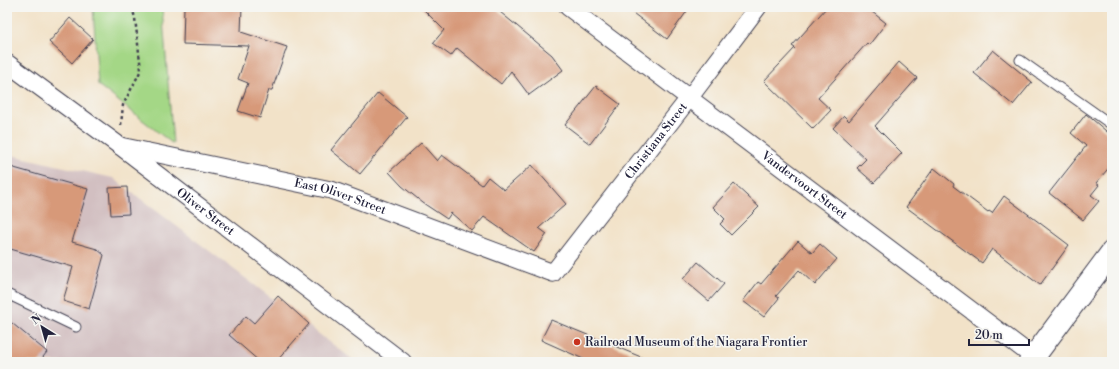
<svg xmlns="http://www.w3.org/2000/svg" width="1119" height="369" viewBox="0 0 1119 369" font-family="'Libre Bodoni',serif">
  <rect width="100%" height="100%" fill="#f6f6f2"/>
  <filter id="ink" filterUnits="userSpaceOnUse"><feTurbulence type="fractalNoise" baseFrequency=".025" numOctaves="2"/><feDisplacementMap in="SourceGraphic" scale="8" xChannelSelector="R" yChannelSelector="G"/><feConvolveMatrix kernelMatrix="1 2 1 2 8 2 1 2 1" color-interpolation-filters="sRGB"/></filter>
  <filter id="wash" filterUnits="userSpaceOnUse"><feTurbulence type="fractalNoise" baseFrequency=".012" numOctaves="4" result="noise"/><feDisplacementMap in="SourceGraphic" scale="16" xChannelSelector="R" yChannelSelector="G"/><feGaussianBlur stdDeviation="0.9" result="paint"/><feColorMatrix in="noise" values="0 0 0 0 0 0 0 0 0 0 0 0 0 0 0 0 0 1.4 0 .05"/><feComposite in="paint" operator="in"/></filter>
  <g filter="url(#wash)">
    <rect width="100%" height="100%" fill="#f2e2c8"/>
    <!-- industrial -->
    <path fill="#d2bfc1" d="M7,154L113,178L356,362H7Z"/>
    <!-- green -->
    <path fill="#a4d786" stroke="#637c60" d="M93,7H162L173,144L98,85Z"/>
    <g id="blocks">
      <!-- building -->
      <g fill="#d79979">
        <path d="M184,7H242L241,32L287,47L272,90H269L260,118L238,111L248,83L238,79L249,46L183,44Z"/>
        <path d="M421,7H494L552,55L563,70L529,95L511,71L501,84L457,48L451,56L433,43L444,30Z"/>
        <path d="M625,7H690L667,39Z"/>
        <path d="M827,7H866L886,23L869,45L867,43L818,98L831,110L813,129L764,81L795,48L792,46Z"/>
        <path d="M70,18L93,39L72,63L49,42Z"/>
        <path d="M993,50L1032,82L1013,105L974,73Z"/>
        <path d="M899,62L917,78L875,126L902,153L874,183L857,168L866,159L833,128L844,116L849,121Z"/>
        <path d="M596,86L620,104L590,144L565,125Z"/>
        <path d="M378,93L407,117L360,174L331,150Z"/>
        <path d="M1086,114L1112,136V164L1096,183L1099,185L1091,195L1099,201L1083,220L1049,193L1086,146L1071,133Z"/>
        <path d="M421,143L437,161L442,155L482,185L488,177L504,190L532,165L566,204L539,228L547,234L534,252L484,217L472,231L451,213L447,219L423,203L402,186L389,172Z"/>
        <path d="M7,166L88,189L72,242L97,249L104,255L89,309L63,301L73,267L7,248Z"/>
        <path d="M934,168L954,184L953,186L988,212L989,211L992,213L1004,196L1069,245L1040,285L992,249L982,263L906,207Z"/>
        <path d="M734,184L759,207L731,235L720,224L725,219L713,207Z"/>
        <path d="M127,187L129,214L111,215L109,188Z"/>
        <path d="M798,241L812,253L820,244L837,259L815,285L799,270L776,296L779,298L764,317L743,301L758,282L761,284Z"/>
        <path d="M698,262L724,284L709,301L683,279Z"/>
        <path d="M278,296L309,324L276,362H260L229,335L246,316L254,323Z"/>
        <path d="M7,319L47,352L39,362H7Z"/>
        <path d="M551,320L612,345L653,362H590L541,340Z"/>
      </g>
    </g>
  </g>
  <g filter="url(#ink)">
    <use href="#blocks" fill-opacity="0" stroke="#413f50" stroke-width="1"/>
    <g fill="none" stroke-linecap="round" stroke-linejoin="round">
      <defs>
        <g id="service">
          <path d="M1020,60L1112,125"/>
          <path d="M7,294L76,327"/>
        </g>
        <g id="minor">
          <path id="s1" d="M568,7L1040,362"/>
          <path id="s2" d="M7,63L120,146L403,362"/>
          <path id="s3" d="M120,146L331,190L553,273L690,97L758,7"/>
        </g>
        <path id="tertiary" d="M1030,362L1112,252"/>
      </defs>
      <!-- service casing -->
      <use href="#service" stroke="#413f50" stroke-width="11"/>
      <!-- minor casing -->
      <use href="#minor" stroke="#413f50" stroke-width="19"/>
      <!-- tertiary casing -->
      <use href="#tertiary" stroke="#413f50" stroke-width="24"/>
      <!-- path -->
      <path stroke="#413f50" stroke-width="2.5" stroke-dasharray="3 3" stroke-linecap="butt" d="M121,125L123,105L141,70L135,18L132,7"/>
      <!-- service -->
      <use href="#service" stroke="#fff" stroke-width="9"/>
      <!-- minor -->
      <use href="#minor" stroke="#fff" stroke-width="17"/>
      <!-- tertiary -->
      <use href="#tertiary" stroke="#fff" stroke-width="22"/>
    </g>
  </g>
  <!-- markers -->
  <circle fill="#c8321e" stroke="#f6f6f2" stroke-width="1.5" cx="577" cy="342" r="4"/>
  <g text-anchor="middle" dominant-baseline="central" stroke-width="3" stroke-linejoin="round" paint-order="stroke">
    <!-- street labels -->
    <g font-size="12" fill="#22223b" stroke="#f6f6f2">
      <text stroke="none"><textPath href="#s3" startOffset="620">Christiana Street</textPath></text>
      <text stroke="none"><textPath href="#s1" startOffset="296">Vandervoort Street</textPath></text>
      <text stroke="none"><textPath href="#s3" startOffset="226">East Oliver Street</textPath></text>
      <text stroke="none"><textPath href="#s2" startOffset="248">Oliver Street</textPath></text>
    </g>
    <!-- poi labels -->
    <g font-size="12" fill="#22223b" stroke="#f6f6f2" text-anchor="start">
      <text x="585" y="342">Railroad Museum of the Niagara Frontier</text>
    </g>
  </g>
  <!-- margin -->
  <rect width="1119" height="369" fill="none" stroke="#f6f6f2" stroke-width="24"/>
  <!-- north arrow -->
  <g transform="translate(42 327) rotate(323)" stroke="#f6f6f2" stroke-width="3" paint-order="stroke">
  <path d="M0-3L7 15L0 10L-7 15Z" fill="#22223b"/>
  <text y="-6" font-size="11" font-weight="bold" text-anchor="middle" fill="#22223b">N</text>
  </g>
  <!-- scale -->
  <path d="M969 339v6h60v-6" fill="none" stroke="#22223b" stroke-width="2"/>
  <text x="975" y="339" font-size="12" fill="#22223b" stroke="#f6f6f2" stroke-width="3" paint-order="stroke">20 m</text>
</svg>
